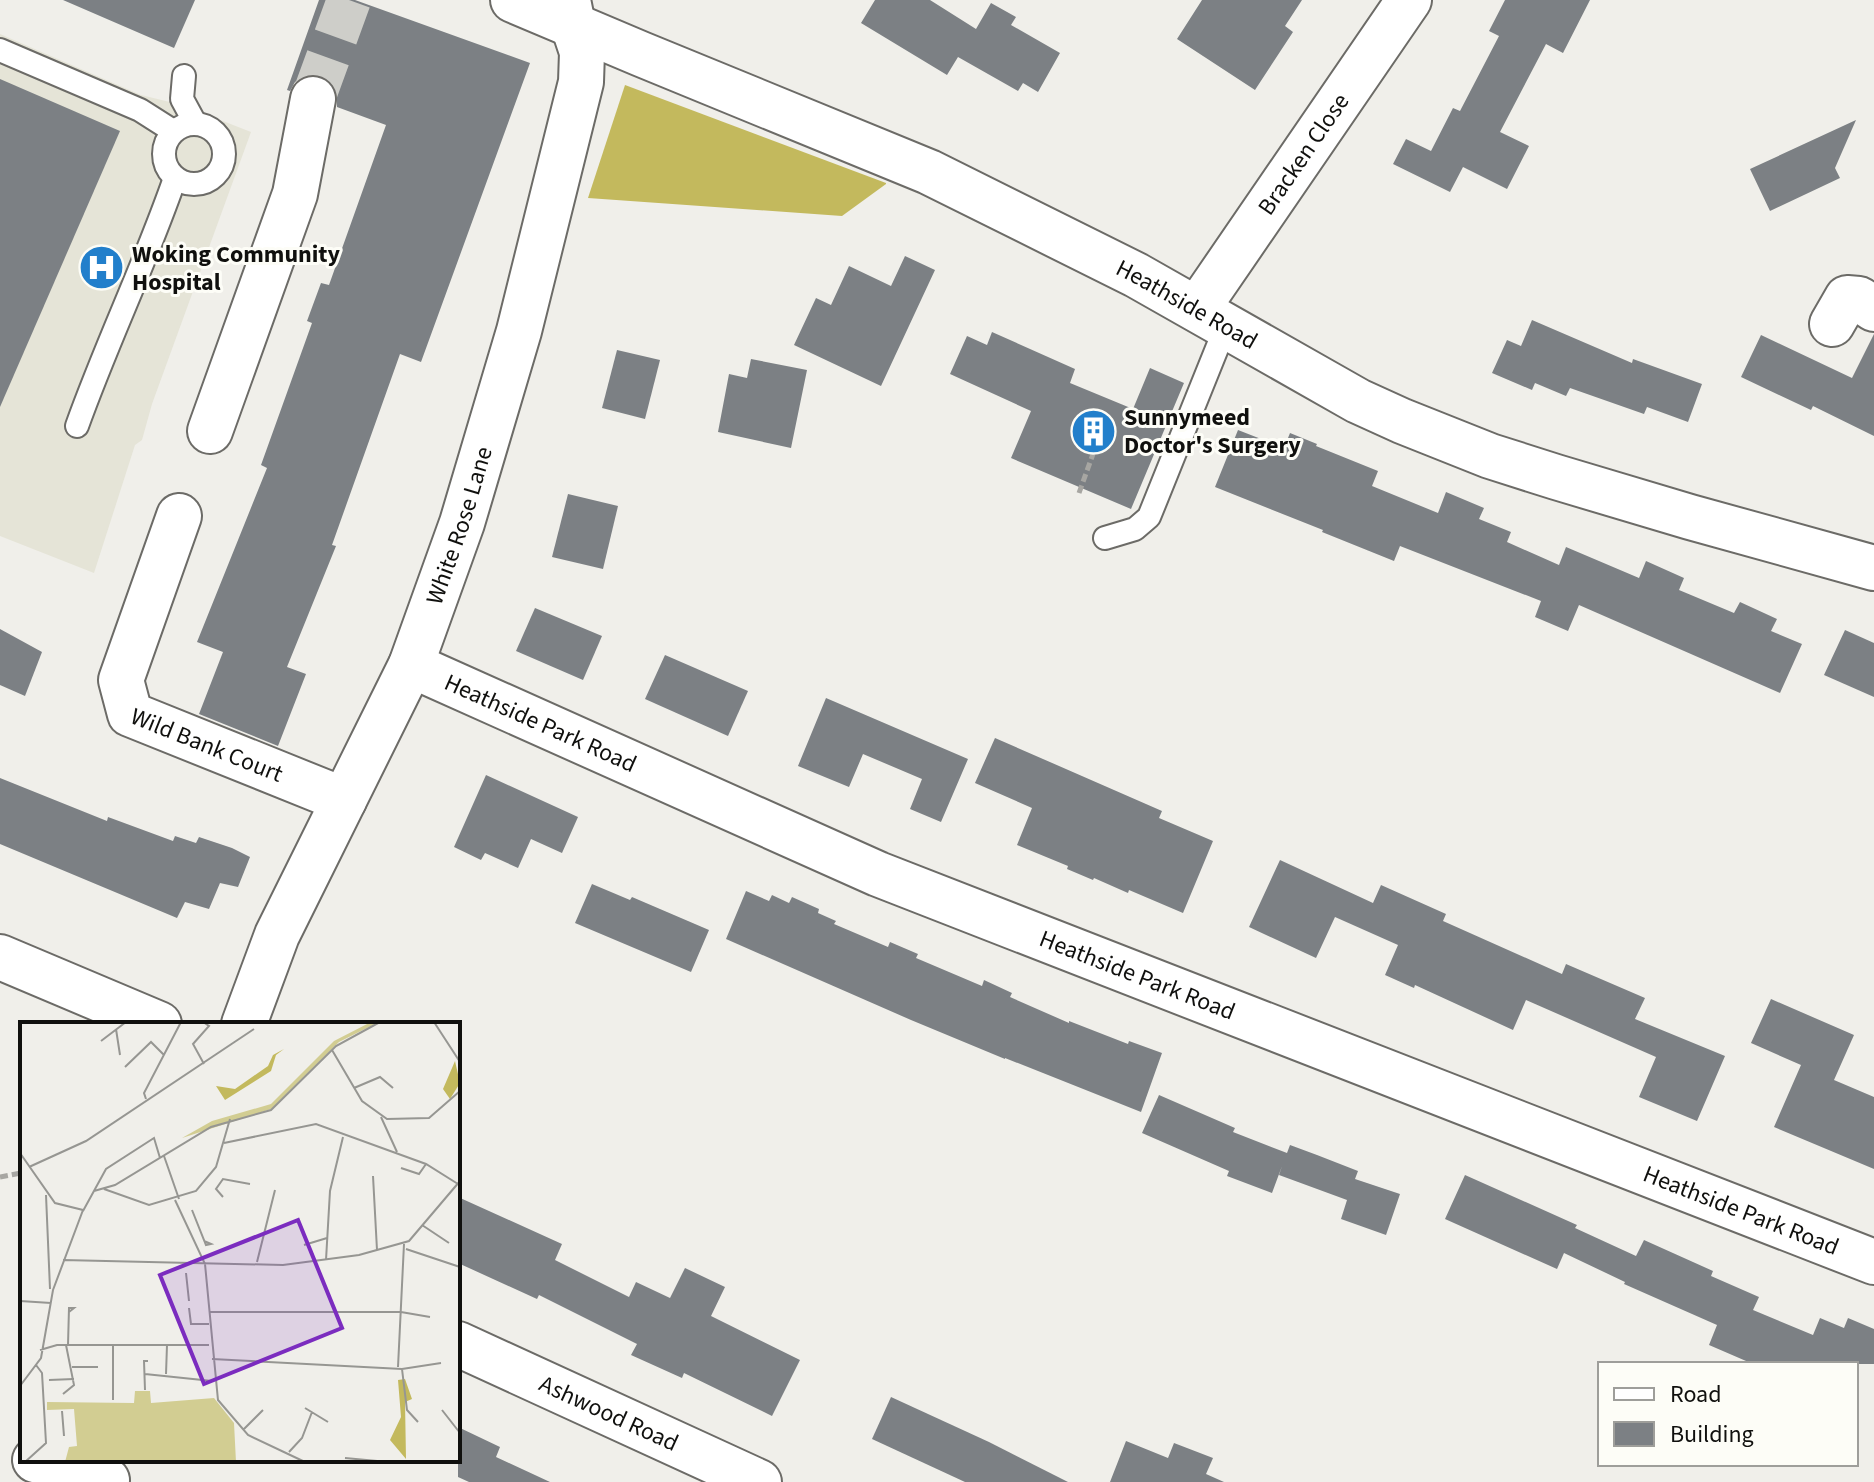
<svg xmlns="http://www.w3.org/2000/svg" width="1874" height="1482" viewBox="0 0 1874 1482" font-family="'Source Sans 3',sans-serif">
  <rect width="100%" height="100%" fill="#f0efea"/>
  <!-- built -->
  <path fill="#e5e4d7" d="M0,34L141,95L182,105L251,132L152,404L142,440L135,445L94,573L0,536Z"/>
  <!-- forest -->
  <path fill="#c3b95d" d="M625,85L886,183V184L842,216L588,198Z"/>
  <!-- building -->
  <g fill="#7c8084">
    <path d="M63,0H195L174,48Z"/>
    <path d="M319,0H355L530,63L421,362L400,354L332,545L336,546L287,667L306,674L278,746L199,714L223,652L197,642L267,468L261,465L312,323L307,321L321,283L329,285L386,125L337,107L336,90L329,80L318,75L304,76L295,82L290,91L287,90Z"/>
    <path d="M875,0H930L976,29L991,3L1016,17L1011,25L1060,53L1038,92L1023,83L1018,91L958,57L947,75L861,23Z"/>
    <path d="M1202,0H1302L1285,26L1293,32L1255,90L1177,39Z"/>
    <path d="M1505,0H1590L1563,53L1546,44L1500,132L1529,146L1507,189L1463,167L1450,192L1393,164L1406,139L1431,151L1453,108L1460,111L1499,36L1489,31Z"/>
    <path d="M0,79L120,131L0,407Z"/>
    <path d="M1856,120L1835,168L1840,178L1770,211L1750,169Z"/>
    <path d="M905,256L935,270L881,386L794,345L816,298L831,305L849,266L891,286Z"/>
    <path d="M1532,320L1632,363L1633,359L1702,384L1688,422L1647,407L1644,414L1570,388L1566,396L1535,383L1532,390L1492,373L1507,340L1521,346Z"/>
    <path d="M992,332L1075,369L1070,383L1133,409L1150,368L1184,383L1131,509L1011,458L1031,411L950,374L967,336L987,345Z"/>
    <path d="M1874,334V436L1813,406L1811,410L1741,377L1761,335L1852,378Z"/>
    <path d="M617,350L660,360L645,419L602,408Z"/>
    <path d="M751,359L807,370L791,448L718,432L729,374L747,378Z"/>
    <path d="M1238,430L1284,448L1290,433L1317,444L1316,446L1378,471L1372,486L1438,513L1446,492L1484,508L1479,519L1511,532L1507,542L1559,565L1566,547L1639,578L1646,561L1684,578L1679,590L1734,613L1740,602L1777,619L1771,631L1802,644L1780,693L1579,605L1568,631L1535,617L1541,601L1400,546L1394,561L1322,532L1323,530L1215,487Z"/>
    <path d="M568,494L618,506L603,569L552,557Z"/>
    <path d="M535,608L602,636L583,680L516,651Z"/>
    <path d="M0,629L42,652L25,696L0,685Z"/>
    <path d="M1845,630L1874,643V697L1824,675Z"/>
    <path d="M665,655L748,691L728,736L645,699Z"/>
    <path d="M826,698L968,759L941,822L910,809L922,779L863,754L849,787L798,766Z"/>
    <path d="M995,738L1162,811L1159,818L1213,841L1183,913L1129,890L1128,893L1094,878L1093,880L1067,869L1068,866L1017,845L1032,808L975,783Z"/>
    <path d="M486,775L578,817L562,853L531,839L518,868L485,853L481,860L454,847Z"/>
    <path d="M0,778L107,821L108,817L173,841L175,836L196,843L199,837L232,848L250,857L238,887L220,883L209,909L185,902L177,918L0,844Z"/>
    <path d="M1280,860L1373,903L1381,885L1446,914L1443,921L1562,974L1566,964L1645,998L1635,1019L1725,1056L1697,1121L1639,1097L1656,1057L1526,1000L1513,1030L1415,985L1414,988L1385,975L1398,945L1335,917L1316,958L1249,927Z"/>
    <path d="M592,884L630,900L632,897L709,930L691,972L575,923Z"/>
    <path d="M746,891L769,901L772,895L789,903L792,897L819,909L818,913L836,921L834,924L888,947L890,942L918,954L916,958L982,986L984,980L1012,993L1010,997L1069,1023V1021L1128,1044L1129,1041L1162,1053L1141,1112L1005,1058V1059L911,1020L726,939Z"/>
    <path d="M1771,999L1854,1035L1834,1080L1874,1097V1169L1774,1127L1801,1065L1751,1043Z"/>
    <path d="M1159,1095L1235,1128L1233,1132L1287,1153L1290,1145L1317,1155L1358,1171L1355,1179L1400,1194L1386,1235L1341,1219L1347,1200L1279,1175L1282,1166L1272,1193L1227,1176L1229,1171L1142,1133Z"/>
    <path d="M1465,1175L1577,1225L1575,1228L1636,1256L1644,1240L1713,1271L1711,1276L1759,1297L1753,1310L1813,1335L1820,1318L1844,1328L1848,1318L1874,1329V1364H1753L1709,1345L1717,1325L1624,1284L1625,1282L1564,1253L1557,1269L1445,1219Z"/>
    <path d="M458,1197L562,1244L555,1260L629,1297L636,1282L670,1298L685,1268L725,1287L711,1316L800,1360L772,1416L684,1373L682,1378L631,1355L637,1344L539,1295L537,1299L458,1263Z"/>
    <path d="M891,1397L989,1442L1068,1482H965L872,1439Z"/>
    <path d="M458,1427L500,1447L496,1457L550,1482H469L458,1477Z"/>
    <path d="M1126,1441L1168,1458L1174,1443L1213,1458L1206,1474L1224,1482H1110Z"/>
  </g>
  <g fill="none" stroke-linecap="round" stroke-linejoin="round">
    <!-- minor-tunnel -->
    <path stroke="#cecec9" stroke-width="44" stroke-dasharray="44 22" stroke-linecap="butt" d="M313,99L349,0"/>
    <defs>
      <g id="service">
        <path d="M0,50L140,110L173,131"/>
        <path d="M184,76L182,99L195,123"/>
        <circle cx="194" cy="154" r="30"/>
        <path d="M77,426C107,342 146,262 175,178"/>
        <path d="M1105,538L1135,529L1149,517L1226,326"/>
      </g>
      <g id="minor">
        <path id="s1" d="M1197,309L1409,0"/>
        <path d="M1832,324L1847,298L1859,299L1874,309"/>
        <path d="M210,431L295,194L313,99"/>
        <path id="s2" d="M179,516L121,680L130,714L344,800"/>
        <path id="s3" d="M411,665L878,874L1874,1262"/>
        <path d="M0,957L159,1024"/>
        <path id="s4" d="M244,1024L277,935L411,665L462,523L519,331L581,82L582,52L573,25L568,0"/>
        <path id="s5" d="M458,1344L759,1482"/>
        <path d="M35,1460L107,1480"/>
      </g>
      <g id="tertiary">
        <path id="s6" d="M513,0L641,54L929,172L1136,275L1358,401L1402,421L1490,456L1556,477L1690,517L1874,568"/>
      </g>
    </defs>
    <!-- service casing -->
    <use href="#service" stroke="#6c6b67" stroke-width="26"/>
    <!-- minor casing -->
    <use href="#minor" stroke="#6c6b67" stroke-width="48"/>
    <!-- tertiary casing -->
    <use href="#tertiary" stroke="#6c6b67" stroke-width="48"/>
    <!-- path -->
    <g stroke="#a7a6a2" stroke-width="5" stroke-dasharray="8 4" stroke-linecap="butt">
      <path d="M1079,493L1093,454"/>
      <path d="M0,1177L21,1173L22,1171"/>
    </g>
    <!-- service -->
    <use href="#service" stroke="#fff" stroke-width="22"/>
    <!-- minor -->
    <use href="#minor" stroke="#fff" stroke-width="44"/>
    <!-- tertiary -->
    <use href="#tertiary" stroke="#fff" stroke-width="44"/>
  </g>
  <!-- icons -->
  <defs>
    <symbol id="hospital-disc" viewBox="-11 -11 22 22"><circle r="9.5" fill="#227fcb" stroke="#fdfdf7"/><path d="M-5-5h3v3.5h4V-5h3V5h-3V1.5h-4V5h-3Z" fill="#fff"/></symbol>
    <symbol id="building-disc" viewBox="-11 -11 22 22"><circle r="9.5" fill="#227fcb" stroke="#fdfdf7"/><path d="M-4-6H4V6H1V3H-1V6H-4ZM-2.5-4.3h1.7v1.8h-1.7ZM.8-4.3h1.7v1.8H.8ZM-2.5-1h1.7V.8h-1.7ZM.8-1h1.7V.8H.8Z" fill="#fff"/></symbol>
  </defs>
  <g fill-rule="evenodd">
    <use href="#hospital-disc" x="76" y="242" width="51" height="51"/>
    <use href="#building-disc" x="1068" y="406" width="51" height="51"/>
  </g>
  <g text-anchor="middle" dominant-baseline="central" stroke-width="6" stroke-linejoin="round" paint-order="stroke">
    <!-- street labels -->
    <g font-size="24" fill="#10100e" stroke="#fdfdf7">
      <text stroke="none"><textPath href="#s1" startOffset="188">Bracken Close</textPath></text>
      <text stroke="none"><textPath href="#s6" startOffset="740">Heathside Road</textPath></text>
      <text stroke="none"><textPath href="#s4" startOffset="544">White Rose Lane</textPath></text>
      <text stroke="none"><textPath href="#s3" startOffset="142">Heathside Park Road</textPath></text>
      <text stroke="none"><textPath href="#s2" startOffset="292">Wild Bank Court</textPath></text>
      <text stroke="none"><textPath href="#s3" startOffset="790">Heathside Park Road</textPath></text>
      <text stroke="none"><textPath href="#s3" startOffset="1438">Heathside Park Road</textPath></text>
      <text stroke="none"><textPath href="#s5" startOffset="166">Ashwood Road</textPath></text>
    </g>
    <!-- poi labels -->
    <g font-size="24" font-weight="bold" fill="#10100e" stroke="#fdfdf7" text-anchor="start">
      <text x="132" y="254">Woking Community<tspan x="132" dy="28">Hospital</tspan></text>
      <text x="1124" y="417">Sunnymeed<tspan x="1124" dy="28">Doctor's Surgery</tspan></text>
    </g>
  </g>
  <!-- overview -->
  <g transform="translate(20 1022)">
    <rect width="440" height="440" fill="#f0efea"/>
    <path d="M351,0H359L319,20L251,87L162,116L192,99L251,82L314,19ZM115,369H130L131,381L194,376L214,401L216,440H45L49,425L57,424L54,387L27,388V380L114,381Z" fill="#d2cd92"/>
    <path d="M264,27L256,33L251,49L205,78L196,64L215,67L248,44L253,33ZM435,39L440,61L430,77L423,67ZM385,357L392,377L385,380L386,437L370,418L381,395L378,358Z" fill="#c3b95d"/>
    <path fill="none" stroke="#969692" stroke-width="2" d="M183,0L189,4L173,22L184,42M414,0L440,40M96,7L100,33M81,19L106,0M312,28L342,79L367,97L409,96L440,69M105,45L131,20L144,33M334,66L360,55L373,66M126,77L124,71L161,0M361,95L377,130M204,121L296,102L406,142L438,162M0,131L35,181L63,188L33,268L21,336L0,364M144,134L159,177M9,145L66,119L234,7M381,146L399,152L406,142M353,154L357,228M84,167L129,183L176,169L196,145L210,97M74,169L95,163L191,105L251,88L316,24L360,0M26,173L30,267M203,175L196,167L203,157L230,162M155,178L185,242L198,378L228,413L285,440M172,188L186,223L191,222L184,219M63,189L86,147L134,116L140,136M402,203L429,221M284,223L307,216M386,227L440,245M43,238L263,243L339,233L389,219L440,159M306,238L310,169L323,115M237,240L255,168M166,251L169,279M0,279L31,281M169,286L171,302H189M190,290H381L410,295M48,323L49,286H54L49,290M20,328L37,323H189M192,337L382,347L421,341M52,345H78M378,345L384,222M382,347L387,388L398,400M125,352L192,359M146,352L147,323M29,358L54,357M125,368L124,339H128M43,372L54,363L46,323M93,378V323M285,386L308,400M422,388L440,411M42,389L44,414M223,408L243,388M269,430L282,416L292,390M325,436L368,440M5,440L26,421L22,351L16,343"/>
    <path fill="#7b2cbf" fill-opacity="0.15" stroke="#7b2cbf" stroke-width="4" d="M278,198L322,306L184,362L140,253Z"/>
    <rect width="440" height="440" fill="none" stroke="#10100e" stroke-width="4"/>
  </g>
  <!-- legend -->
  <rect x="1598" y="1362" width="260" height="104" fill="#fdfdf7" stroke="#9e9e9a" stroke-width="2"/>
  <rect x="1614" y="1388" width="40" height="12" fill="#ffffff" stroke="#9e9e9a" stroke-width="2"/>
  <text x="1670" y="1402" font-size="24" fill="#10100e">Road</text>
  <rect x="1614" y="1422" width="40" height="24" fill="#7c8084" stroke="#9e9e9a" stroke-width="2"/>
  <text x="1670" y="1442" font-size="24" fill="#10100e">Building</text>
</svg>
